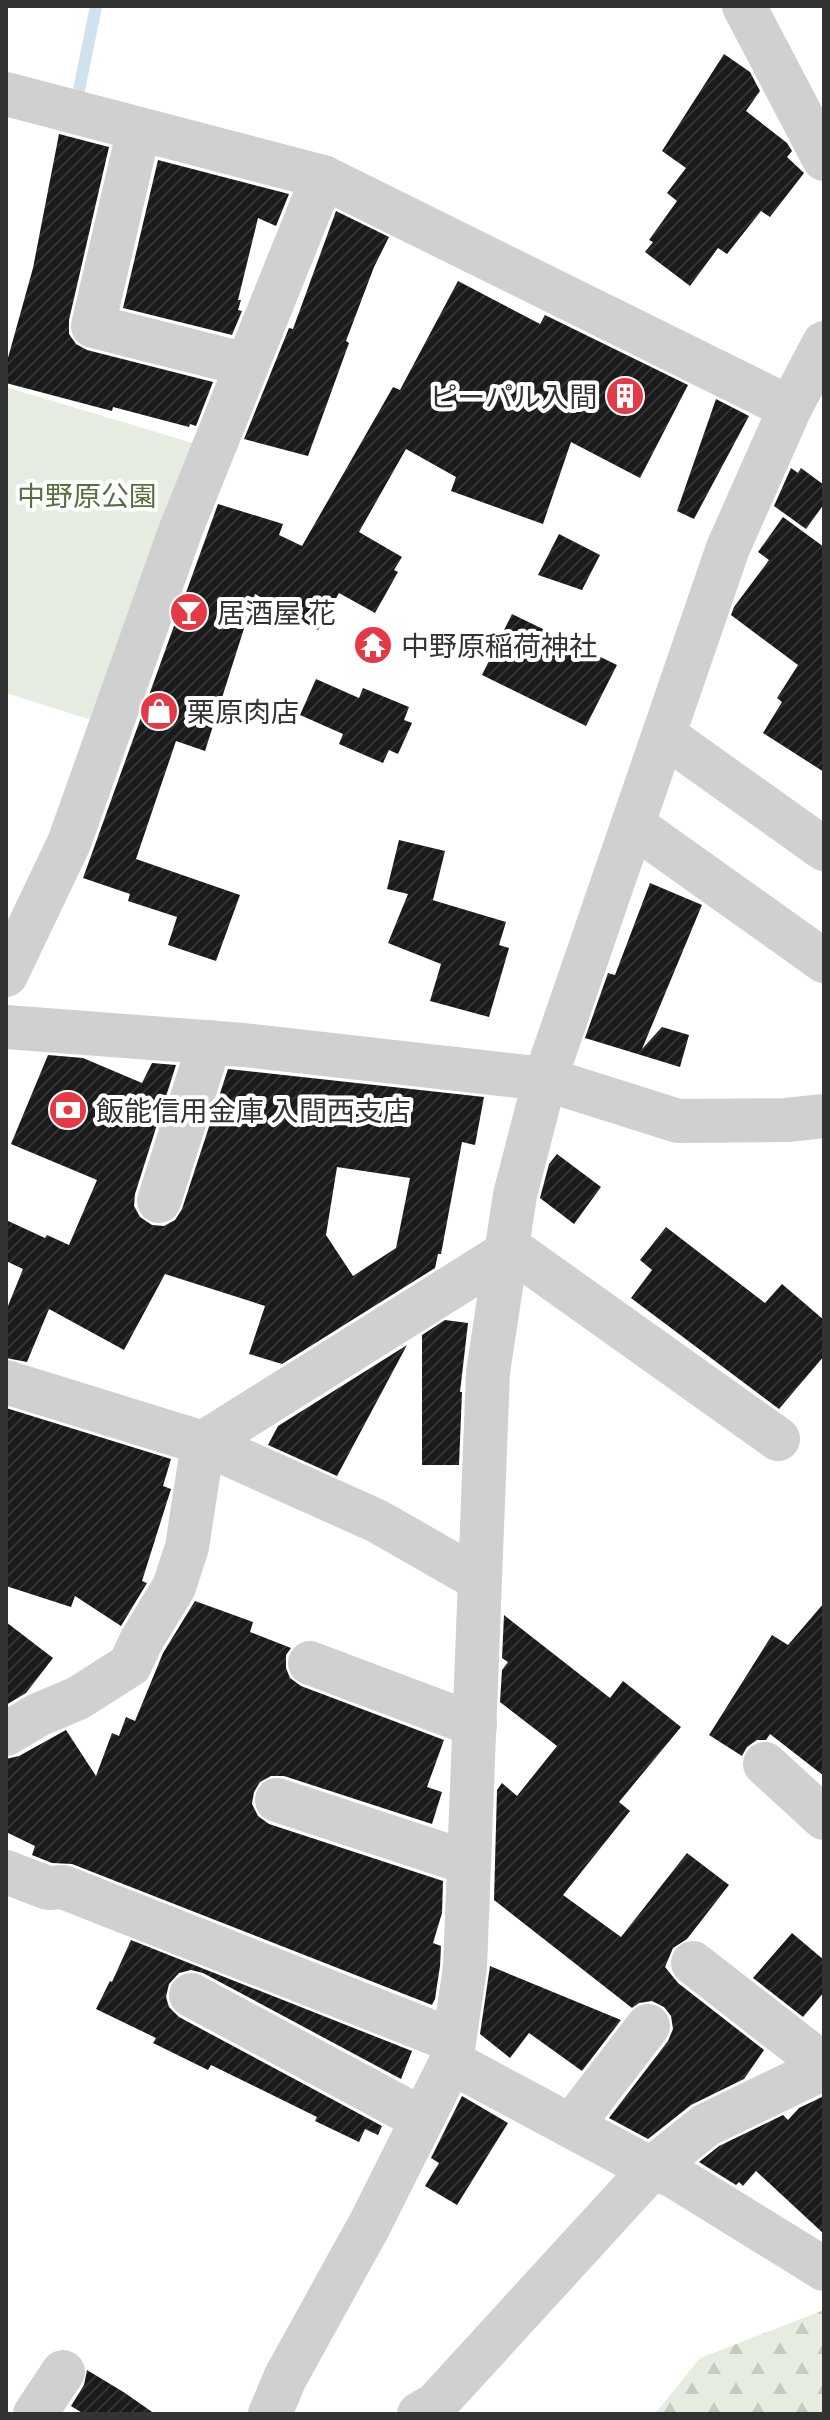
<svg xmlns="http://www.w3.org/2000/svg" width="830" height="2420" viewBox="0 0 830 2420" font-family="'Public Sans','Noto Sans JP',sans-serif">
  <defs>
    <pattern id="forest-firs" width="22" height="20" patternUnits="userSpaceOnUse" patternTransform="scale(2)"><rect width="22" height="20" fill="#e6ecdf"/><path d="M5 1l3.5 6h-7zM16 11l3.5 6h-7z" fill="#c6cbc0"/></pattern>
    <pattern id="building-hatch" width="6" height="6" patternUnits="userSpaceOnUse" patternTransform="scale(2)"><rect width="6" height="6" fill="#1a1a1a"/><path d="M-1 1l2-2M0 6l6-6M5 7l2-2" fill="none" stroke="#333"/></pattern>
  </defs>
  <rect width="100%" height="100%" fill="#fff"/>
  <!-- forest -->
  <path fill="url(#forest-firs)" d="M824,2310V2414H655L700,2358Z"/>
  <!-- park -->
  <path fill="#e6ecdf" d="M6,387L196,444L98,722L6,693Z"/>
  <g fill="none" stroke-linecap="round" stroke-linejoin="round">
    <!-- stream -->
    <path stroke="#cfe2ee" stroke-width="12" d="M76,105L96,6"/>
  </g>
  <!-- building -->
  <g fill="url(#building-hatch)" fill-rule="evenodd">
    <path d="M724,54L750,72L760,91L746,111L787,143L792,151L787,157L804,173L770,217L761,211L727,254L718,248L690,286L645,252L653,242L649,240L677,201L667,193L686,168L662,151Z"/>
    <path d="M59,134L109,147L69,320V334L76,344L87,350L213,382L196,426L190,424L189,427L113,407L112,411L6,383V365L33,268Z"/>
    <path d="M158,160L289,194L276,226L258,218L238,300H241L238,310L242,311L232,335L123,308Z"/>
    <path d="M336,211L389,237L374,267L346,341L349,343L308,456L244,439L289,328L293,329Z"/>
    <path d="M458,281L540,324L545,315L688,385L640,478L571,442L543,524L451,491L456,477L406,449L359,532L402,557L394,570L398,572L375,613L339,593L318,630L255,594L205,751L176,741L136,859L240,895L216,961L168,945L177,917L128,901L130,894L83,878L218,504L283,524L279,535L302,546L393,387L400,390Z"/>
    <path d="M716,399L749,416L694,519L677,511Z"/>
    <path d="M791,468L798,473L801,468L824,485V504L806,529L774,506Z"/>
    <path d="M783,517L824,547V772L763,733L782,702L777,698L798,665L731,615L734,607L769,560L758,552Z"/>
    <path d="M559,534L600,555L582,590L538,575Z"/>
    <path d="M512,614L617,665L586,726L482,675Z"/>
    <path d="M316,679L359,698L363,688L409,707L404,720L412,723L398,754L389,750L383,763L339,744L343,734L300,715Z"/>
    <path d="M399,840L445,851L433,900L429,899L506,922L499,945L509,948L489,1017L430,1001L441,964L388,943L408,894L387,889Z"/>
    <path d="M650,883L702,905L642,1049L662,1027L689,1035L680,1067L585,1038L608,973L615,975Z"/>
    <path d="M48,1055L83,1058L142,1083L152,1063L176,1065L135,1194L134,1206L140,1217L152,1225L164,1226L175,1220L182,1209L228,1069L484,1097L475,1145L462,1142L441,1254H438L435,1268L282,1364L249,1354L265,1306L165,1274L124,1350L49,1309L27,1362L6,1358V1311L23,1269L6,1261V1220L45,1238L47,1235L69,1245L97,1180L11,1144ZM337,1167L410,1178L396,1248L353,1276L326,1235Z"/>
    <path d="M557,1154L601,1187L574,1224L540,1198L549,1164Z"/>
    <path d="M666,1227L765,1303L782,1284L824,1320V1356L779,1409L631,1298L652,1270L640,1260Z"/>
    <path d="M445,1320L468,1323L460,1392H462L459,1465H422V1335Z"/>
    <path d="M407,1345L337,1476L268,1445L278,1426Z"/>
    <path d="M6,1408L171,1459L163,1486L171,1489L142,1581L147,1583L121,1626L75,1596L71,1607L6,1586Z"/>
    <path d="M195,1601L253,1622L250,1632L291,1648L286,1655V1668L290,1678L301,1686L444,1740L427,1787L442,1792L432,1824L284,1776H271L260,1782L254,1792L252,1804L258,1816L269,1824L443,1881L442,1913L433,1943L441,1946L440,1966L435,1999L432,2005L72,1864L52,1863L32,1855L35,1846L6,1832V1759L19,1756L66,1730L96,1776L112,1733L119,1736L126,1717L135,1721L163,1653Z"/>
    <path d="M824,1603V1776L770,1734L766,1740H757L747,1747L742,1756L709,1735L772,1635L788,1645Z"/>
    <path d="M504,1615L610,1698L623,1681L681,1727L619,1802L630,1811L563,1895L621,1937L687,1853L729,1885L687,1939L673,1948L665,1967L678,1983L764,2050L744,2079L691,2105L648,2139L609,2118L668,2041L673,2029L671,2016L664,2007L652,2001L639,2003L632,2008L494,1900L497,1790L502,1783L517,1796L557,1746L500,1702L502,1670L508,1662L502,1658Z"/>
    <path d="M6,1622L53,1658L26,1693L6,1705Z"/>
    <path d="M792,1933L824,1960V1992L803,2017L753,1978Z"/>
    <path d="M131,1940L412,2051L401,2079L203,1973L191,1970L179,1973L169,1984L166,1997L169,2007L179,2017L382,2126L378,2135L365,2129L359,2142L315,2121L317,2117L211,2065L208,2070L153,2043L156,2038L96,2009L110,1981L112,1982Z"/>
    <path d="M490,1966L621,2020L582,2071L529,2033L510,2058L480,2034Z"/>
    <path d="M462,2096L508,2123L457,2205L425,2186L439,2163L431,2158Z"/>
    <path d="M824,2096V2234L756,2171L743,2186L739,2182L736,2185L699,2162L719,2146L783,2115L788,2120L799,2108Z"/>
    <path d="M87,2370L125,2393L155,2414H84L71,2406L84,2385Z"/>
  </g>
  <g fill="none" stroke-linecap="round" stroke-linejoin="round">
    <!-- minor -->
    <g stroke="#d0d0d0" stroke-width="44">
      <path d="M744,6L824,159"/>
      <path d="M6,94L323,177L790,408"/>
      <path d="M139,129L93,326L247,365"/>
      <path d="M664,735L824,849"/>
      <path d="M633,825L824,961"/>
      <path d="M6,975L69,843L181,529L323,177"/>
      <path d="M6,1027L244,1045L545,1079L678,1121L786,1120L824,1116"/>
      <path d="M159,1201L210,1042"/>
      <path d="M507,1246L778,1439"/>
      <path d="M6,1382L203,1443L377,1521L480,1580"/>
      <path d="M310,1663L475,1725"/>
      <path d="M6,1734L38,1715L78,1698L130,1665L141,1641L174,1587L187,1547L203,1443L506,1253"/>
      <path d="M765,1764L824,1818"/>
      <path d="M277,1800L469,1863"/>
      <path d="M6,1872L48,1888L63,1887L454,2041"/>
      <path d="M693,1963L824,2065"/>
      <path d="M191,1995L422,2119"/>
      <path d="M451,2062L651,2169L672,2175L824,2269"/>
      <path d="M571,2126L648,2026"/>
      <path d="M35,2414L63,2372"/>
      <path d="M270,2414L285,2378L370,2224L451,2062L465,1968L488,1372L515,1195L545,1079L728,548L790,408L824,343"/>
      <path d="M419,2414L435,2405L651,2169L706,2125L824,2068"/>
    </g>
  </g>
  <!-- icons -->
  <defs>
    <symbol id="building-disc" viewBox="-11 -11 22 22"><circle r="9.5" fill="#e63946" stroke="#fff"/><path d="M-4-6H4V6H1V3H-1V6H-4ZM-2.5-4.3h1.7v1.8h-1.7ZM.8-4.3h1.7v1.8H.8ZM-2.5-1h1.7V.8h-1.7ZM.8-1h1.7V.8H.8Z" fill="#fff"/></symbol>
    <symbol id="bar-disc" viewBox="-11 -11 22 22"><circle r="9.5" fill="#e63946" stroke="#fff"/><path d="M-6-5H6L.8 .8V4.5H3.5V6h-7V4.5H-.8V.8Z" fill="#fff"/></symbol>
    <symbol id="temple-disc" viewBox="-11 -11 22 22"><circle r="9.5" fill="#e63946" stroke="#fff"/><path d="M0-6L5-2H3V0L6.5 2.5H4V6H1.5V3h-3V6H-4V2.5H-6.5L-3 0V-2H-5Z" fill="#fff"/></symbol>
    <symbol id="shop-disc" viewBox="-11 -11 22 22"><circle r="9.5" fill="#e63946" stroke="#fff"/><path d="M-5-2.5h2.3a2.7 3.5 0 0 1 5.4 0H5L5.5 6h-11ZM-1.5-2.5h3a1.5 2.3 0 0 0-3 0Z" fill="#fff"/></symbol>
    <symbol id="bank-disc" viewBox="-11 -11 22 22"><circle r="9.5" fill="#e63946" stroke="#fff"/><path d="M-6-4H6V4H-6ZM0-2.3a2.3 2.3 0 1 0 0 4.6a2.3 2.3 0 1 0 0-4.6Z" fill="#fff"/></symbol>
  </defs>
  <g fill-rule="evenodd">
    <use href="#building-disc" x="603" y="374" width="44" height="44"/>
    <use href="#bar-disc" x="167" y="590" width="44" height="44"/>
    <use href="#temple-disc" x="351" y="623" width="44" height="44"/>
    <use href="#shop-disc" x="137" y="689" width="44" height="44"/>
    <use href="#bank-disc" x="46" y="1088" width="44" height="44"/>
  </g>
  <g text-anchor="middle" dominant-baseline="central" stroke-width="8" stroke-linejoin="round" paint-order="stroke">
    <!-- poi labels -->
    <g font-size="28" fill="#333" stroke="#fff" text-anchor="start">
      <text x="597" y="396" text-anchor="end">ピーパル入間</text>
      <text x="217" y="612">居酒屋 花</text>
      <text x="401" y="645">中野原稲荷神社</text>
      <text x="187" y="711">栗原肉店</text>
      <text x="96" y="1110">飯能信用金庫 入間西支店</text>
    </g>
    <!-- park labels -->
    <g font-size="28" fill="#56703f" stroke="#fff">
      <text x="87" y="495">中野原公園</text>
    </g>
  </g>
  <!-- border -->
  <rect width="830" height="2420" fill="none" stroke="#333333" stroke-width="16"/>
</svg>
